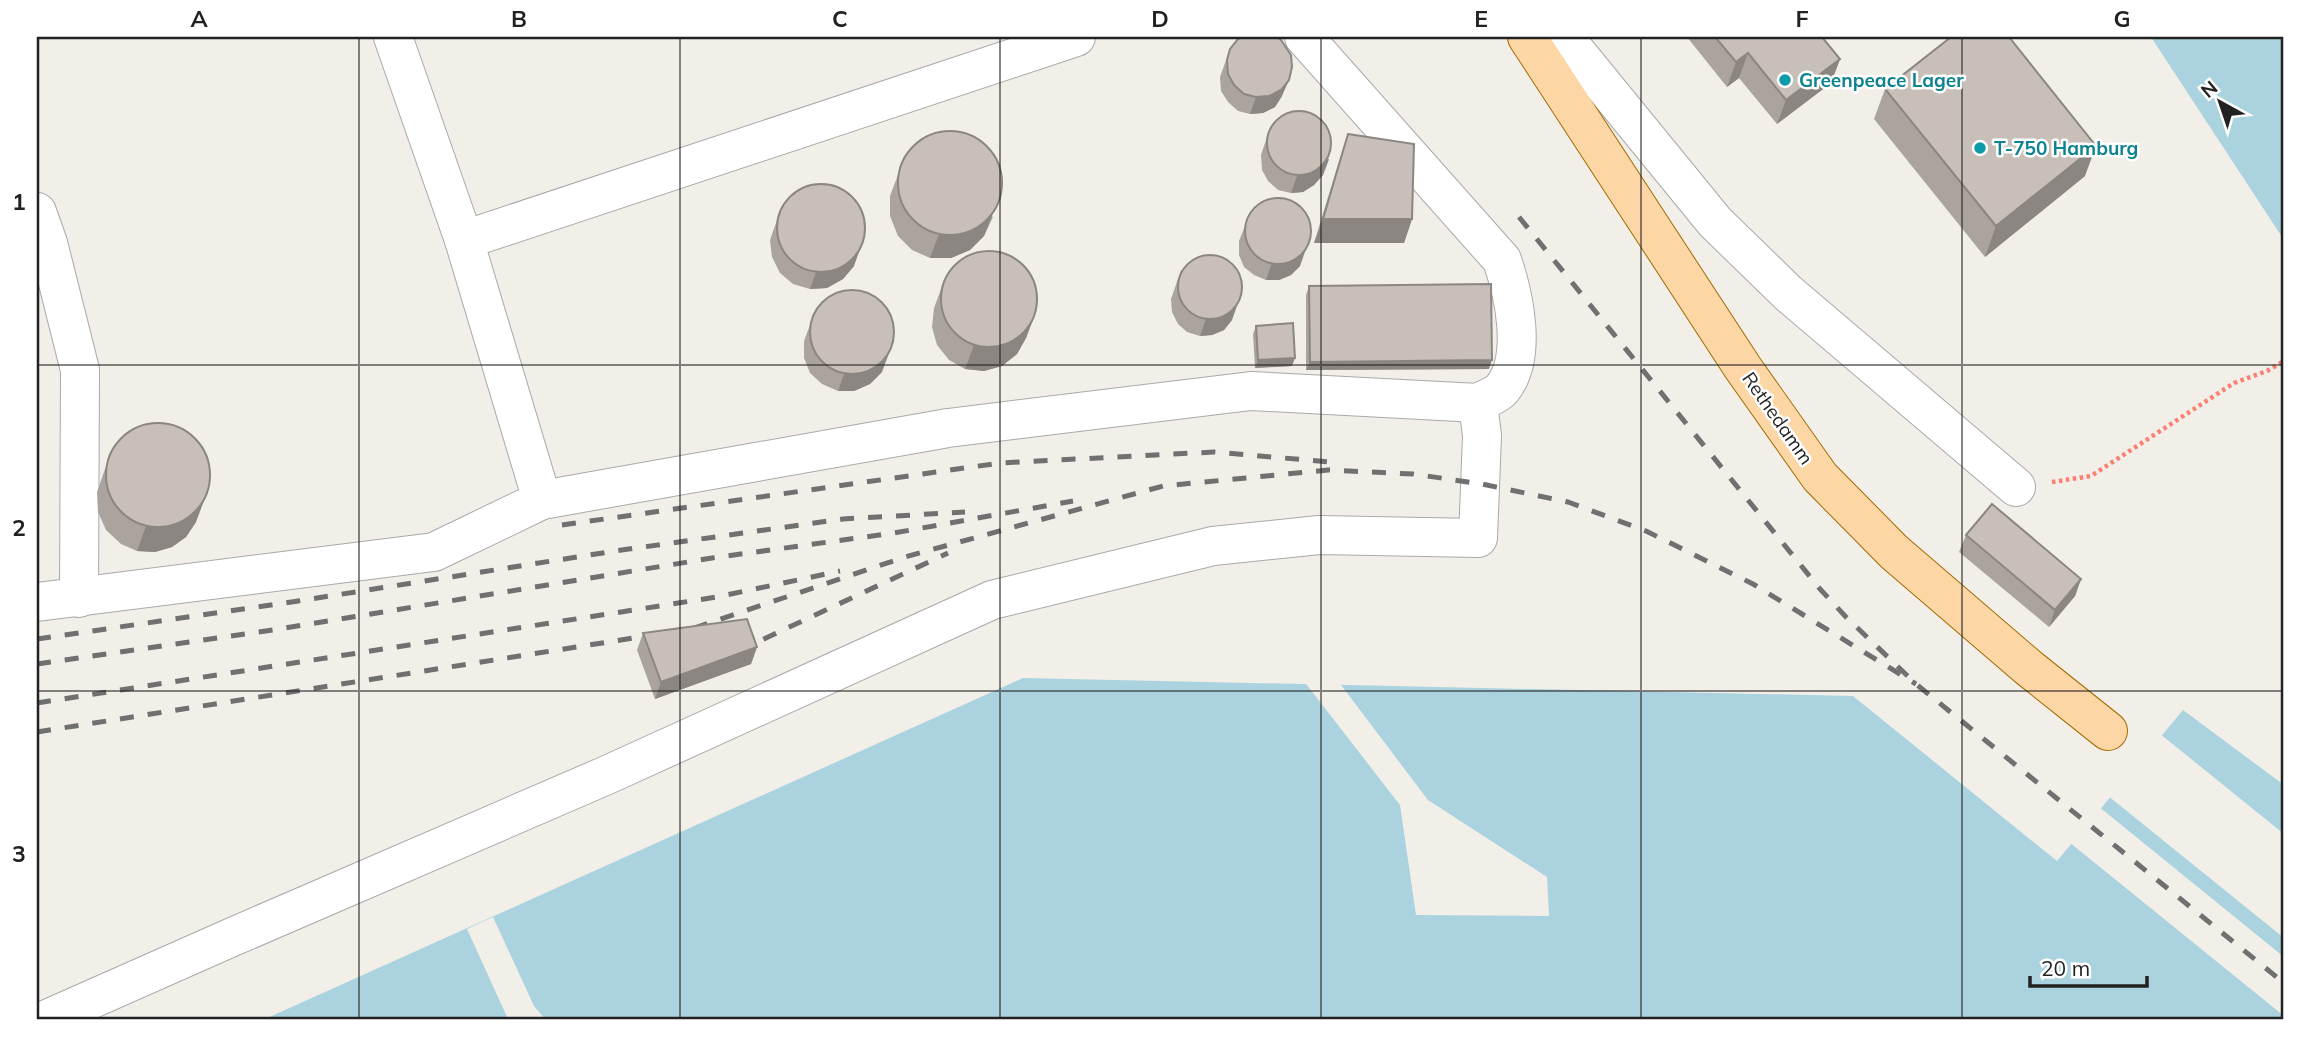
<svg xmlns="http://www.w3.org/2000/svg" width="2321" height="1056" viewBox="0 0 2321 1056" font-family="Mulish,sans-serif">
  <rect width="100%" height="100%" fill="#f2efe9"/>
  <!-- water -->
  <g fill="#aad3df">
    <path d="M2151,37H2284V240Z"/>
    <path d="M1023,678L1853,696L2057,861L2183,710L2284,785V1019H265Z"/>
  </g>
  <!-- pier -->
  <g fill="#f2efe9">
    <path d="M1303,680L1338,681L1428,800L1547,877L1549,916L1416,915L1400,805Z"/>
    <path d="M2159,733L2284,834V938L2107,795Z"/>
    <path d="M2098,806L2284,957V1016L2069,842Z"/>
    <path d="M493,917L534,1006L545,1019H508L467,929Z"/>
  </g>
  <g fill="none" stroke-linecap="round" stroke-linejoin="round">
    <defs>
      <g id="minor">
        <path d="M393,37L464,240"/>
        <path d="M1564,37L1715,222L1788,293L2016,487"/>
        <path d="M37,212L48,243L80,370L79,598"/>
        <path d="M542,500L464,240L1076,37"/>
        <path d="M37,602L434,552L542,500L948,428L1251,391L1478,403"/>
        <path d="M47,1019L230,938L607,775L992,600L1213,546L1319,535L1478,538L1482,436L1478,403C1485,399 1497,395 1502,389C1528,357 1514,295 1502,260L1304,37"/>
      </g>
      <path id="major" d="M1527,37L1743,368L1820,477L1894,552L2029,668L2108,731"/>
    </defs>
    <!-- minor casing -->
    <use href="#minor" stroke="#a9a9a9" stroke-width="40"/>
    <!-- major casing -->
    <use href="#major" stroke="#a06b00" stroke-width="40"/>
    <!-- path -->
    <path stroke="#fa8072" stroke-width="4.5" stroke-dasharray="3.5 3.5" stroke-linecap="butt" d="M2052,482L2091,476L2234,383L2267,371L2284,361"/>
    <!-- minor -->
    <use href="#minor" stroke="#fff" stroke-width="38"/>
    <!-- major -->
    <use href="#major" stroke="#fcd6a4" stroke-width="38"/>
    <!-- rail -->
    <g stroke="#707070" stroke-width="5" stroke-dasharray="14 14" stroke-linecap="butt">
      <path d="M1519,217L1820,589L1846,617L1916,684L2284,983"/>
      <path d="M562,525L1000,463L1214,452L1330,462"/>
      <path d="M694,628L905,557L1163,486L1328,470L1413,474L1482,484L1568,502L1646,531L1753,584L1916,684"/>
      <path d="M37,639L298,601L615,551L843,519L965,512"/>
      <path d="M738,651L948,553"/>
      <path d="M37,664L279,629L712,558L894,533L1073,501"/>
      <path d="M37,703L717,597L840,571"/>
      <path d="M37,732L659,634"/>
    </g>
  </g>
  <!-- wall -->
  <g fill="#aba49e">
    <path d="M1687,37H1822L1840,59L1831,83L1777,124L1739,78L1727,87Z"/>
    <path d="M1230,49L1282,96L1275,107L1263,113L1250,114L1238,111L1228,102L1221,91L1220,77Z"/>
    <path d="M1885,89L2085,176L1985,257L1874,119Z"/>
    <path d="M1270,128L1329,159L1323,175L1314,185L1303,192L1291,193L1278,190L1268,181L1262,170L1261,155Z"/>
    <path d="M1348,134L1412,219L1404,243H1314L1340,158Z"/>
    <path d="M899,172L993,217L984,236L970,250L951,258H930L912,250L898,236L890,216V196Z"/>
    <path d="M782,206L854,266L843,279L827,288L810,289L793,284L780,273L772,257L770,240Z"/>
    <path d="M1250,213L1300,266L1291,275L1279,280H1266L1254,275L1244,267L1239,255V241Z"/>
    <path d="M1181,270L1232,320L1224,330L1212,335L1200,336L1187,332L1178,324L1172,312L1171,299Z"/>
    <path d="M943,284L1035,314L1026,338L1017,354L1002,366L984,371L965,369L949,360L937,345L932,327L934,308Z"/>
    <path d="M1309,286L1489,369L1306,370V295Z"/>
    <path d="M816,309L882,372L870,384L854,391H838L822,384L810,373L804,358V341Z"/>
    <path d="M1256,326L1292,366L1255,368L1253,334Z"/>
    <path d="M112,449L196,522L186,537L172,547L155,552L137,551L121,544L106,530L98,512L97,492Z"/>
    <path d="M1966,535L2081,579L2075,596L2049,627L1959,552Z"/>
    <path d="M643,633L757,647L751,664L655,699L637,650Z"/>
  </g>
  <!-- shaded-wall -->
  <g fill="#8b8681">
    <path d="M1748,53L1739,78L1727,87L1736,62Z"/>
    <path d="M1840,59L1831,83L1777,124L1786,100Z"/>
    <path d="M1289,80L1282,96L1275,107L1263,113L1250,114L1256,97Z"/>
    <path d="M2096,146L2085,176L1985,257L1996,226Z"/>
    <path d="M1329,159L1323,175L1314,185L1303,192L1291,193L1297,176Z"/>
    <path d="M1001,193L984,236L970,250L951,258H930L939,234Z"/>
    <path d="M1323,219H1412L1404,243H1314Z"/>
    <path d="M860,249L854,266L843,279L827,288L810,289L816,272Z"/>
    <path d="M1306,249L1300,266L1291,275L1279,280H1266L1272,263Z"/>
    <path d="M1238,303L1232,320L1224,330L1212,335L1200,336L1206,319Z"/>
    <path d="M1035,314L1026,338L1017,354L1002,366L984,371L965,369L974,345Z"/>
    <path d="M894,340L882,372L870,384L854,391H838L844,374Z"/>
    <path d="M1295,358L1292,366L1255,368L1258,360Z"/>
    <path d="M1492,360L1489,369L1306,370L1310,362Z"/>
    <path d="M205,498L196,522L186,537L172,547L155,552L137,551L146,526Z"/>
    <path d="M2081,579L2075,596L2049,627L2055,610Z"/>
    <path d="M757,647L751,664L655,699L661,682Z"/>
  </g>
  <!-- building -->
  <g fill="#c7bfb8" stroke="#8b8681" stroke-width="2">
    <path d="M1242,37H1277L1281,40L1291,55L1292,67L1289,80L1281,90L1269,96L1256,97L1244,94L1234,85L1228,74L1227,60L1230,49L1238,39Z"/>
    <path d="M1715,37H1822L1840,59L1786,100L1748,53L1736,62Z"/>
    <path d="M1951,37H2009L2096,146L1996,226L1885,89Z"/>
    <circle cx="1299" cy="143" r="32"/>
    <circle cx="950" cy="183" r="52"/>
    <path d="M1348,134L1414,144L1412,219H1323Z"/>
    <circle cx="821" cy="228" r="44"/>
    <circle cx="1278" cy="231" r="33"/>
    <circle cx="989" cy="299" r="48"/>
    <circle cx="1210" cy="287" r="32"/>
    <path d="M1491,284L1492,360L1310,362L1309,286Z"/>
    <circle cx="852" cy="332" r="42"/>
    <path d="M1293,323L1295,358L1258,360L1256,326Z"/>
    <circle cx="158" cy="475" r="52"/>
    <path d="M1992,504L2081,579L2055,610L1966,535Z"/>
    <path d="M747,619L757,647L661,682L643,633Z"/>
  </g>
  <!-- grid -->
  <path fill="none" stroke="#222" stroke-width="2" stroke-opacity="0.55" d="M359,37V1019M680,37V1019M1000,37V1019M1321,37V1019M1641,37V1019M1962,37V1019M37,365H2284M37,691H2284"/>
  <!-- markers -->
  <g fill="#0f9aa8" stroke="#fff" stroke-width="2.5">
    <circle cx="1785" cy="80" r="7"/>
    <circle cx="1980" cy="148" r="7"/>
  </g>
  <g text-anchor="middle" dominant-baseline="central" stroke-width="5" stroke-linejoin="round" paint-order="stroke">
    <!-- culture labels -->
    <g font-size="19" font-weight="bold" fill="#0d838f" stroke="#fff" text-anchor="start">
      <text x="1799" y="80">Greenpeace Lager</text>
      <text x="1994" y="148">T-750 Hamburg</text>
    </g>
    <!-- street labels -->
    <g font-size="19" fill="#222" stroke="#fff">
      <text transform="translate(1778 418) rotate(55)">Rethedamm</text>
    </g>
  </g>
  <!-- border -->
  <rect width="2321" height="1056" fill="none" stroke="#ffffff" stroke-width="77"/>
  <!-- north arrow -->
  <g transform="translate(2220 102) rotate(320)" stroke="#ffffff" stroke-width="5" paint-order="stroke">
  <path d="M0-5L12 26L0 18L-12 26Z" fill="#222222"/>
  <text y="-10" font-size="19" font-weight="bold" text-anchor="middle" fill="#222222">N</text>
  </g>
  <!-- scale -->
  <path d="M2030 976v10h117v-10" fill="none" stroke="#222222" stroke-width="3.5"/>
  <text x="2041" y="976" font-size="21" fill="#222222" stroke="#ffffff" stroke-width="5" paint-order="stroke">20 m</text>
  <rect x="38" y="38" width="2244" height="980" fill="none" stroke="#222" stroke-width="2.5"/>
  <g font-size="23" text-anchor="middle" font-weight="bold" fill="#222">
    <text x="199" y="27">A</text>
    <text x="519" y="27">B</text>
    <text x="840" y="27">C</text>
    <text x="1160" y="27">D</text>
    <text x="1481" y="27">E</text>
    <text x="1802" y="27">F</text>
    <text x="2122" y="27">G</text>
    <text x="19" y="210">1</text>
    <text x="19" y="536">2</text>
    <text x="19" y="862">3</text>
  </g>
</svg>
